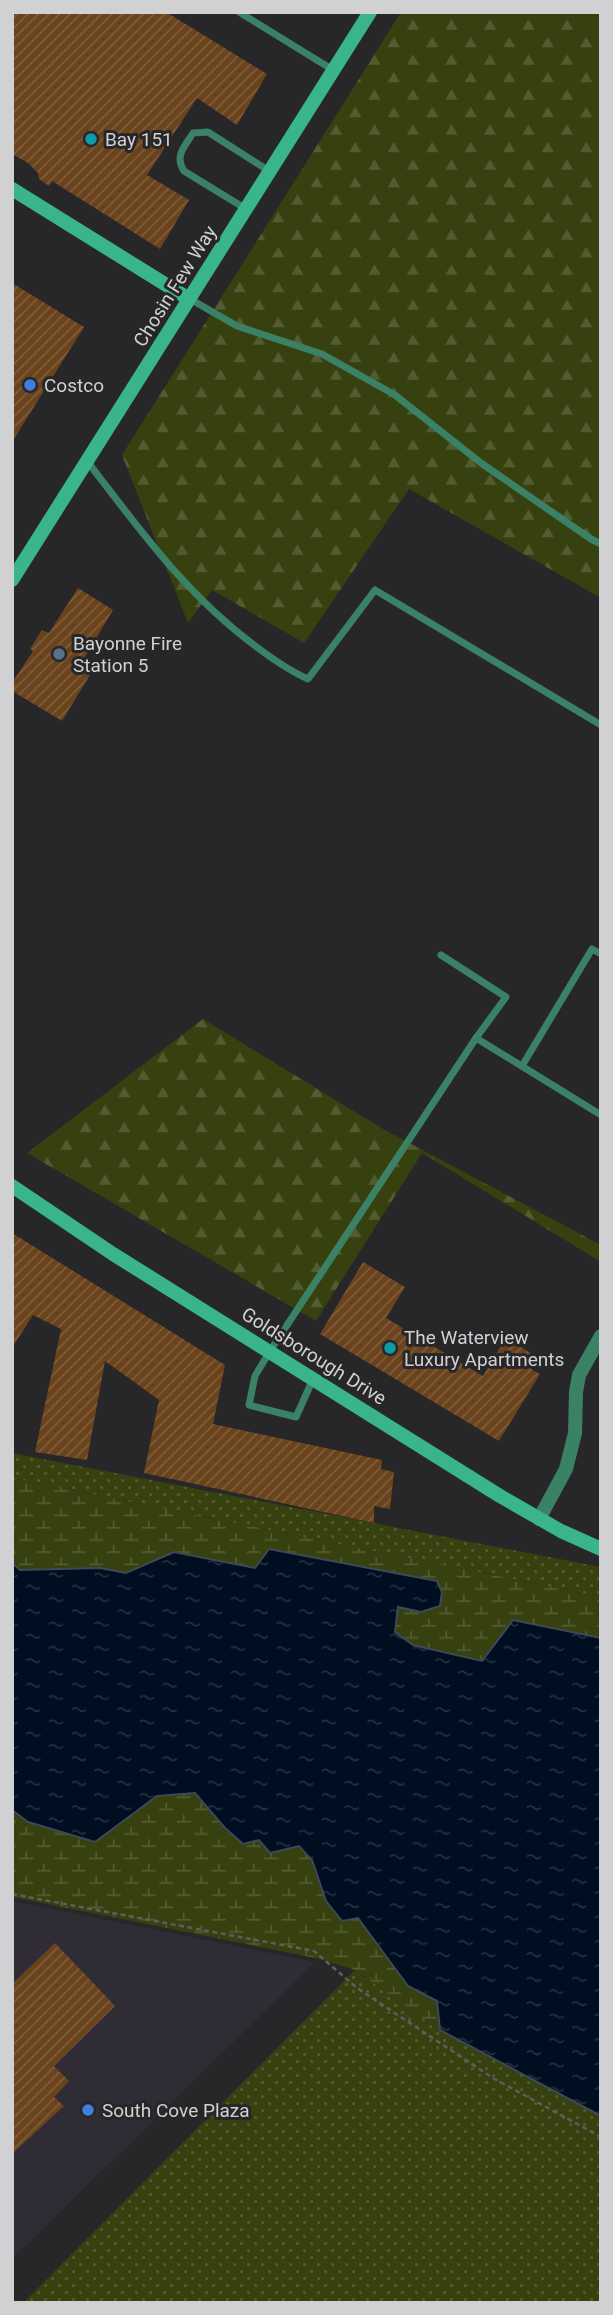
<svg xmlns="http://www.w3.org/2000/svg" width="613" height="2315" viewBox="0 0 613 2315" font-family="Roboto,sans-serif">
  <defs>
    <pattern id="grass-dots" width="8" height="8" patternUnits="userSpaceOnUse" patternTransform="scale(1.75)"><rect width="8" height="8" fill="#37400f"/><path d="M2 2h.1M6 6h.1" fill="none" stroke="#535b31" stroke-width="1.8" stroke-linecap="round"/></pattern>
    <pattern id="forest-firs" width="22" height="20" patternUnits="userSpaceOnUse" patternTransform="scale(1.75)"><rect width="22" height="20" fill="#37400f"/><path d="M5 1l3.5 6h-7zM16 11l3.5 6h-7z" fill="#535b31"/></pattern>
    <pattern id="wetland-marsh" width="20" height="14" patternUnits="userSpaceOnUse" patternTransform="scale(1.75)"><rect width="20" height="14" fill="#37400f"/><path d="M1 5h8M5 5V1M11 12h8M15 12V8" fill="none" stroke="#535b31"/></pattern>
    <pattern id="water-ripples" width="26" height="14" patternUnits="userSpaceOnUse" patternTransform="scale(1.75)"><rect width="26" height="14" fill="#000e21"/><path d="M2 4q2-2 4 0t4 0M15 11q2-2 4 0t4 0" fill="none" stroke="#243040"/></pattern>
    <pattern id="building-hatch" width="6" height="6" patternUnits="userSpaceOnUse" patternTransform="scale(1.75)"><rect width="6" height="6" fill="#6a431c"/><path d="M-1 1l2-2M0 6l6-6M5 7l2-2" fill="none" stroke="#7e5d3c"/></pattern>
  </defs>
  <rect width="100%" height="100%" fill="#272629"/>
  <!-- built -->
  <path fill="#2f2c36" d="M12,1901L315,1962L12,2259Z"/>
  <!-- grass -->
  <g fill="url(#grass-dots)">
    <path d="M12,1453L601,1567V1597L12,1478Z"/>
    <path d="M355,1970L440,2030L601,2116V2303H23Z"/>
  </g>
  <!-- forest -->
  <g fill="url(#forest-firs)">
    <path d="M401,12H601V598L409,489L304,643L212,590L188,623L122,455Z"/>
    <path d="M203,1019L383,1129L601,1245V1262L422,1153L316,1321L27,1153Z"/>
  </g>
  <!-- wetland -->
  <g fill="url(#wetland-marsh)">
    <path d="M12,1478L601,1597V1638L513,1620L482,1661L413,1645L395,1632L398,1606L421,1612L437,1581L270,1549L255,1568L174,1552L126,1573L100,1568L20,1570L12,1563Z"/>
    <path d="M195,1793L225,1828L259,1840L270,1853L299,1846L312,1860L327,1901L358,1918L408,1986L437,2001L440,2030L355,1970L320,1959L12,1897V1810L28,1822L95,1842L157,1796Z"/>
  </g>
  <!-- water -->
  <path fill="url(#water-ripples)" stroke="#3f4856" stroke-width="2" d="M269,1549L437,1581L442,1592L440,1606L421,1612L398,1607L395,1632L413,1645L482,1661L513,1620L601,1638V2116L440,2030L437,2001L408,1986L358,1918L342,1921L326,1901L312,1860L299,1846L270,1853L259,1840L243,1844L225,1828L195,1793L157,1796L95,1842L28,1822L12,1810V1563L20,1570L100,1568L126,1573L174,1552L255,1568Z"/>
  <!-- building -->
  <g fill="url(#building-hatch)">
    <path d="M12,12H166L267,74L237,125L197,98L147,175L189,200L160,249L52,181L49,186L39,179L38,173L28,163L12,154Z"/>
    <path d="M12,283L84,327L12,442Z"/>
    <path d="M78,588L113,610L85,657L96,665L62,721L12,691V683L33,651L30,649L42,630L49,633Z"/>
    <path d="M12,1233L225,1365L213,1424L382,1460L381,1469L394,1472L390,1509L374,1506V1523L144,1473L159,1400L105,1361L87,1460L35,1452L61,1329L33,1315L12,1348Z"/>
    <path d="M363,1262L405,1287L386,1318L483,1376L506,1338L539,1358L532,1370L540,1374L499,1441L320,1334Z"/>
    <path d="M55,1943L115,2006L54,2066L69,2081L54,2097L64,2106L12,2154V1984Z"/>
  </g>
  <g fill="none" stroke-linecap="round" stroke-linejoin="round">
    <!-- path -->
    <path stroke="#5e5d60" stroke-width="2.5" stroke-dasharray="5 3.5" stroke-linecap="butt" d="M12,1894L314,1951L357,1988L493,2078L601,2137"/>
    <!-- lane -->
    <g stroke="#3b8166" stroke-width="7">
      <path d="M239,12L333,70"/>
      <path d="M246,209L184,171C174,156 185,146 193,133L208,132L269,171"/>
      <path d="M190,299L237,326L322,354L395,395L481,463L591,539L601,544"/>
      <path d="M87,461C140,530 187,596 258,648C274,660 290,671 308,679L375,590L601,725"/>
      <path d="M476,1038L601,1115"/>
      <path d="M522,1066L592,949L601,954"/>
      <path d="M313,1379L296,1417L249,1405L255,1376L270,1351L476,1038L506,997L441,955"/>
    </g>
    <!-- street -->
    <path stroke="#3b8166" stroke-width="14" d="M539,1519L566,1469L575,1433L576,1392L579,1375L601,1336"/>
    <!-- secondary -->
    <g stroke="#39b589" stroke-width="14">
      <path d="M12,189L189,299"/>
      <path d="M12,580L370,12"/>
      <path d="M12,1186L113,1254L500,1496L561,1531L601,1549"/>
    </g>
  </g>
  <!-- markers -->
  <g fill="#0f9aa8" stroke="#272629" stroke-width="2.5">
    <circle cx="91" cy="139" r="7"/>
    <circle cx="390" cy="1348" r="7"/>
  </g>
  <g fill="#3f7fe0" stroke="#272629" stroke-width="2.5">
    <circle cx="30" cy="385" r="7"/>
    <circle cx="88" cy="2110" r="7"/>
  </g>
  <circle fill="#5c6f8a" stroke="#272629" stroke-width="2.5" cx="59" cy="654" r="7"/>
  <g text-anchor="middle" dominant-baseline="central" stroke-width="6" stroke-linejoin="round" paint-order="stroke">
    <!-- poi labels -->
    <g font-size="19" fill="#d1d1d3" stroke="#272629" text-anchor="start">
      <text x="105" y="139">Bay 151</text>
      <text x="44" y="385">Costco</text>
      <text x="73" y="643">Bayonne Fire<tspan x="73" dy="22">Station 5</tspan></text>
      <text x="404" y="1337">The Waterview<tspan x="404" dy="22">Luxury Apartments</tspan></text>
      <text x="102" y="2110">South Cove Plaza</text>
    </g>
    <!-- street labels -->
    <g font-size="19" fill="#d1d1d3" stroke="#272629">
      <text transform="translate(175 286) rotate(-58)">Chosin Few Way</text>
      <text transform="translate(314 1356) rotate(32)">Goldsborough Drive</text>
    </g>
  </g>
  <!-- border -->
  <rect width="613" height="2315" fill="none" stroke="#d1d1d3" stroke-width="28"/>
</svg>
